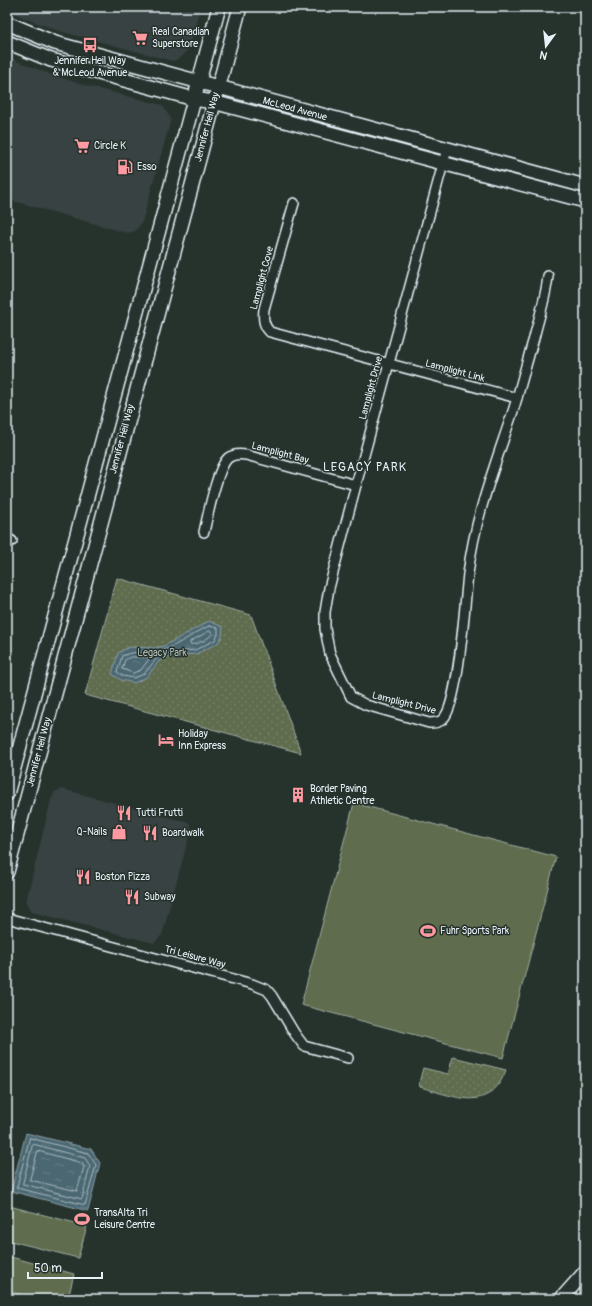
<svg xmlns="http://www.w3.org/2000/svg" width="592" height="1306" viewBox="0 0 592 1306" font-family="Pangolin,sans-serif">
  <defs>
    <pattern id="park-dots" width="8" height="8" patternUnits="userSpaceOnUse"><rect width="8" height="8" fill="#5e6c4e"/><path d="M2 2h.1M6 6h.1" fill="none" stroke="#758168" stroke-width="1.8" stroke-linecap="round"/></pattern>
    <pattern id="water-ripples" width="26" height="14" patternUnits="userSpaceOnUse"><rect width="26" height="14" fill="#4c6872"/><path d="M2 4q2-2 4 0t4 0M15 11q2-2 4 0t4 0" fill="none" stroke="#667e87"/></pattern>
  </defs>
  <rect width="100%" height="100%" fill="#26332d"/>
  <filter id="ink" filterUnits="userSpaceOnUse"><feTurbulence type="fractalNoise" baseFrequency=".025" numOctaves="2"/><feDisplacementMap in="SourceGraphic" scale="8" xChannelSelector="R" yChannelSelector="G"/><feConvolveMatrix kernelMatrix="1 2 1 2 8 2 1 2 1" color-interpolation-filters="sRGB"/></filter>
  <g filter="url(#ink)">
    <!-- built -->
    <g fill="#374343">
      <path d="M7,7H200L190,46L182,57L173,61L59,31L22,17Z"/>
      <path d="M7,57L52,75L87,86L162,105L171,119L142,222L135,231L127,233L7,199Z"/>
      <path d="M62,789L190,823L191,829L162,935L154,943L32,912L26,902L51,800L55,792Z"/>
    </g>
    <!-- park -->
    <g fill="url(#park-dots)" stroke="#a3aea3">
      <path d="M117,578L251,615L301,753L85,695Z"/>
      <path d="M453,1057L506,1070C489,1115 454,1096 420,1087L419,1083L423,1068L448,1074Z"/>
    </g>
    <!-- pitch -->
    <g fill="#5e6c4e" stroke="#a3aea3">
      <path d="M354,803L556,857L503,1058L301,1005Z"/>
      <path d="M9,1206L87,1226L78,1258L7,1240V1214Z"/>
      <path d="M7,1256L74,1274L68,1299H38L7,1291Z"/>
    </g>
    <!-- water -->
    <g fill="url(#water-ripples)" stroke="#8a9fa8">
      <path d="M209,621L223,627L222,636L218,643L196,654L172,656L159,661L147,677L134,683L121,680L112,674L118,653L129,647L154,648L164,646Z"/>
      <path d="M26,1133L91,1149L100,1163L88,1211L11,1191Z"/>
    </g>
    <g fill="none" stroke-linecap="round" stroke-linejoin="round">
      <!-- shore -->
      <g stroke="#aabac2" stroke-width="1">
        <path d="M209,626L218,628V635L215,640L195,650L171,652L157,658L144,674L134,678L123,676L117,672L122,656C136,649 150,655 164,650C180,644 194,633 209,626Z"/>
        <path d="M210,631L213,633C210,638 196,646 190,644V642Z"/>
        <path d="M131,657H147L149,659L141,670L133,673L122,669L125,660Z"/>
        <path d="M30,1138L88,1153L96,1165L85,1205L17,1188Z"/>
        <path d="M33,1144L85,1158L90,1166L82,1199L23,1184Z"/>
        <path d="M38,1151L82,1163L84,1167L77,1191L30,1180Z"/>
      </g>
      <defs>
        <g id="street">
          <path d="M447,149L356,485L329,588L325,612V629L330,654L351,697L366,705L429,723C434,723 439,723 443,719C459,704 465,600 468,574C475,515 496,463 514,408C521,385 527,361 534,338C539,317 546,297 548,276"/>
          <path d="M294,203L264,309C263,318 263,325 270,332L517,398"/>
          <path d="M204,532C208,515 217,468 228,458C233,454 240,454 246,455L356,485"/>
          <path d="M7,538L12,541"/>
          <path d="M7,918L252,984L267,990L272,996L295,1034L304,1046L348,1058"/>
        </g>
        <g id="secondary">
          <path d="M7,23L55,43L585,186"/>
          <path d="M7,42L51,60L194,99L213,102L585,201"/>
          <path d="M7,794L219,7"/>
          <path d="M7,872L240,7"/>
          <path d="M561,1299L585,1272"/>
        </g>
      </defs>
      <!-- street casing -->
      <use href="#street" stroke="#e8f1f8" stroke-width="12"/>
      <!-- secondary casing -->
      <use href="#secondary" stroke="#e8f1f8" stroke-width="16"/>
      <!-- street -->
      <use href="#street" stroke="#26332d" stroke-width="9"/>
      <!-- secondary -->
      <use href="#secondary" stroke="#26332d" stroke-width="13"/>
    </g>
  </g>
  <!-- icons -->
  <defs>
    <symbol id="supermarket-bare" viewBox="-9 -9 18 18"><path d="M-6-5.5h2.5l.6 2H6L4.5 2H-2.5L-4.4-4H-6ZM-1.5 3.2a1.3 1.3 0 1 0 .1 0ZM3 3.2a1.3 1.3 0 1 0 .1 0Z" fill="#ff9aa2" stroke="#26332d" stroke-width="2.5" paint-order="stroke"/></symbol>
    <symbol id="bus-bare" viewBox="-9 -9 18 18"><path d="M-5-6H5V4H4V6H2V4H-2V6H-4V4H-5ZM-3.5-4V0h7V-4ZM-3.5 1.2v1.5H-2V1.2ZM2 1.2v1.5H3.5V1.2Z" fill="#ff9aa2" stroke="#26332d" stroke-width="2.5" paint-order="stroke"/></symbol>
    <symbol id="fuel-bare" viewBox="-9 -9 18 18"><path d="M-5.5-6h7V0h2V4h1.3V-2.5L3-4.5l.8-.8L6-3V5H2.5V1h-1V6h-7ZM-4.2-4.7v3.2H.2V-4.7Z" fill="#ff9aa2" stroke="#26332d" stroke-width="2.5" paint-order="stroke"/></symbol>
    <symbol id="hotel-bare" viewBox="-9 -9 18 18"><path d="M-6-4.5h1.5V1H6V5H4.5V3h-9V5H-6ZM-4 0a1.8 1.8 0 1 1 3.6 0ZM.5 0V-2.5h3Q6-2.5 6 0Z" fill="#ff9aa2" stroke="#26332d" stroke-width="2.5" paint-order="stroke"/></symbol>
    <symbol id="building-bare" viewBox="-9 -9 18 18"><path d="M-4-6H4V6H1V3H-1V6H-4ZM-2.5-4.3h1.7v1.8h-1.7ZM.8-4.3h1.7v1.8H.8ZM-2.5-1h1.7V.8h-1.7ZM.8-1h1.7V.8H.8Z" fill="#ff9aa2" stroke="#26332d" stroke-width="2.5" paint-order="stroke"/></symbol>
    <symbol id="restaurant-bare" viewBox="-9 -9 18 18"><path d="M-5-6h1v4h1v-4h1v4h1v-4h1v5L-1.5 .5V6h-2V.5L-5-1ZM5-6V6H3V1.5H1.5Q1.5-4 5-6Z" fill="#ff9aa2" stroke="#26332d" stroke-width="2.5" paint-order="stroke"/></symbol>
    <symbol id="shop-bare" viewBox="-9 -9 18 18"><path d="M-5-2.5h2.3a2.7 3.5 0 0 1 5.4 0H5L5.5 6h-11ZM-1.5-2.5h3a1.5 2.3 0 0 0-3 0Z" fill="#ff9aa2" stroke="#26332d" stroke-width="2.5" paint-order="stroke"/></symbol>
    <symbol id="stadium-bare" viewBox="-9 -9 18 18"><path d="M0-5a6.5 5 0 1 0 0 10a6.5 5 0 1 0 0-10ZM-3.5-1.8h7v3.6h-7Z" fill="#ff9aa2" stroke="#26332d" stroke-width="2.5" paint-order="stroke"/></symbol>
  </defs>
  <g fill-rule="evenodd">
    <use href="#supermarket-bare" x="129" y="27" width="22" height="22"/>
    <use href="#bus-bare" x="79" y="34" width="22" height="22"/>
    <use href="#supermarket-bare" x="71" y="135" width="22" height="22"/>
    <use href="#fuel-bare" x="114" y="156" width="22" height="22"/>
    <use href="#hotel-bare" x="155" y="729" width="22" height="22"/>
    <use href="#building-bare" x="287" y="784" width="22" height="22"/>
    <use href="#restaurant-bare" x="113" y="802" width="22" height="22"/>
    <use href="#shop-bare" x="108" y="821" width="22" height="22"/>
    <use href="#restaurant-bare" x="139" y="822" width="22" height="22"/>
    <use href="#restaurant-bare" x="72" y="866" width="22" height="22"/>
    <use href="#restaurant-bare" x="121" y="886" width="22" height="22"/>
    <use href="#stadium-bare" x="417" y="920" width="22" height="22"/>
    <use href="#stadium-bare" x="71" y="1208" width="22" height="22"/>
  </g>
  <g text-anchor="middle" dominant-baseline="central" stroke-width="3" stroke-linejoin="round" paint-order="stroke">
    <!-- poi labels -->
    <g font-size="10" fill="#e8f1f8" stroke="#26332d" text-anchor="start">
      <text x="152" y="32">Real Canadian<tspan x="152" dy="12">Superstore</tspan></text>
      <text x="90" y="61" text-anchor="middle">Jennifer Heil Way<tspan x="90" dy="12">&amp; McLeod Avenue</tspan></text>
      <text x="94" y="146">Circle K</text>
      <text x="137" y="167">Esso</text>
      <text x="178" y="734">Holiday<tspan x="178" dy="12">Inn Express</tspan></text>
      <text x="310" y="789">Border Paving<tspan x="310" dy="12">Athletic Centre</tspan></text>
      <text x="136" y="813">Tutti Frutti</text>
      <text x="107" y="832" text-anchor="end">Q-Nails</text>
      <text x="162" y="833">Boardwalk</text>
      <text x="95" y="877">Boston Pizza</text>
      <text x="144" y="897">Subway</text>
      <text x="440" y="931">Fuhr Sports Park</text>
      <text x="94" y="1213">TransAlta Tri<tspan x="94" dy="12">Leisure Centre</tspan></text>
    </g>
    <!-- street labels -->
    <g font-size="10" fill="#e8f1f8" stroke="#26332d">
      <text transform="translate(295 109) rotate(15)">McLeod Avenue</text>
      <text transform="translate(207 127) rotate(-75)">Jennifer Heil Way</text>
      <text transform="translate(262 278) rotate(-75)">Lamplight Cove</text>
      <text transform="translate(455 371) rotate(15)">Lamplight Link</text>
      <text transform="translate(371 388) rotate(-75)">Lamplight Drive</text>
      <text transform="translate(122 439) rotate(-75)">Jennifer Heil Way</text>
      <text transform="translate(280 453) rotate(15)">Lamplight Bay</text>
      <text transform="translate(404 703) rotate(14)">Lamplight Drive</text>
      <text transform="translate(39 752) rotate(-75)">Jennifer Heil Way</text>
      <text transform="translate(195 957) rotate(15)">Tri Leisure Way</text>
    </g>
    <!-- park labels -->
    <g font-size="10" fill="#b1bcb4" stroke="#26332d">
      <text x="162" y="653">Legacy Park</text>
    </g>
    <!-- quarter labels -->
    <g font-size="12" letter-spacing="1" fill="#e8f1f8" stroke="#26332d">
      <text x="365" y="467">LEGACY PARK</text>
    </g>
  </g>
  <!-- margin -->
  <rect width="592" height="1306" fill="none" stroke="#26332d" stroke-width="24"/>
  <rect x="12" y="12" width="568" height="1282" fill="none" stroke="#e8f1f8" stroke-width="1.5" filter="url(#ink)"/>
  <!-- north arrow -->
  <g transform="translate(546 46) rotate(195)" stroke="#26332d" stroke-width="3" paint-order="stroke">
  <path d="M0-3L7 15L0 10L-7 15Z" fill="#e8f1f8"/>
  <text y="-6" font-size="11" font-weight="bold" text-anchor="middle" fill="#e8f1f8">N</text>
  </g>
  <!-- scale -->
  <path d="M28 1272v6h74v-6" fill="none" stroke="#e8f1f8" stroke-width="2"/>
  <text x="34" y="1272" font-size="12" fill="#e8f1f8" stroke="#26332d" stroke-width="3" paint-order="stroke">50 m</text>
</svg>
